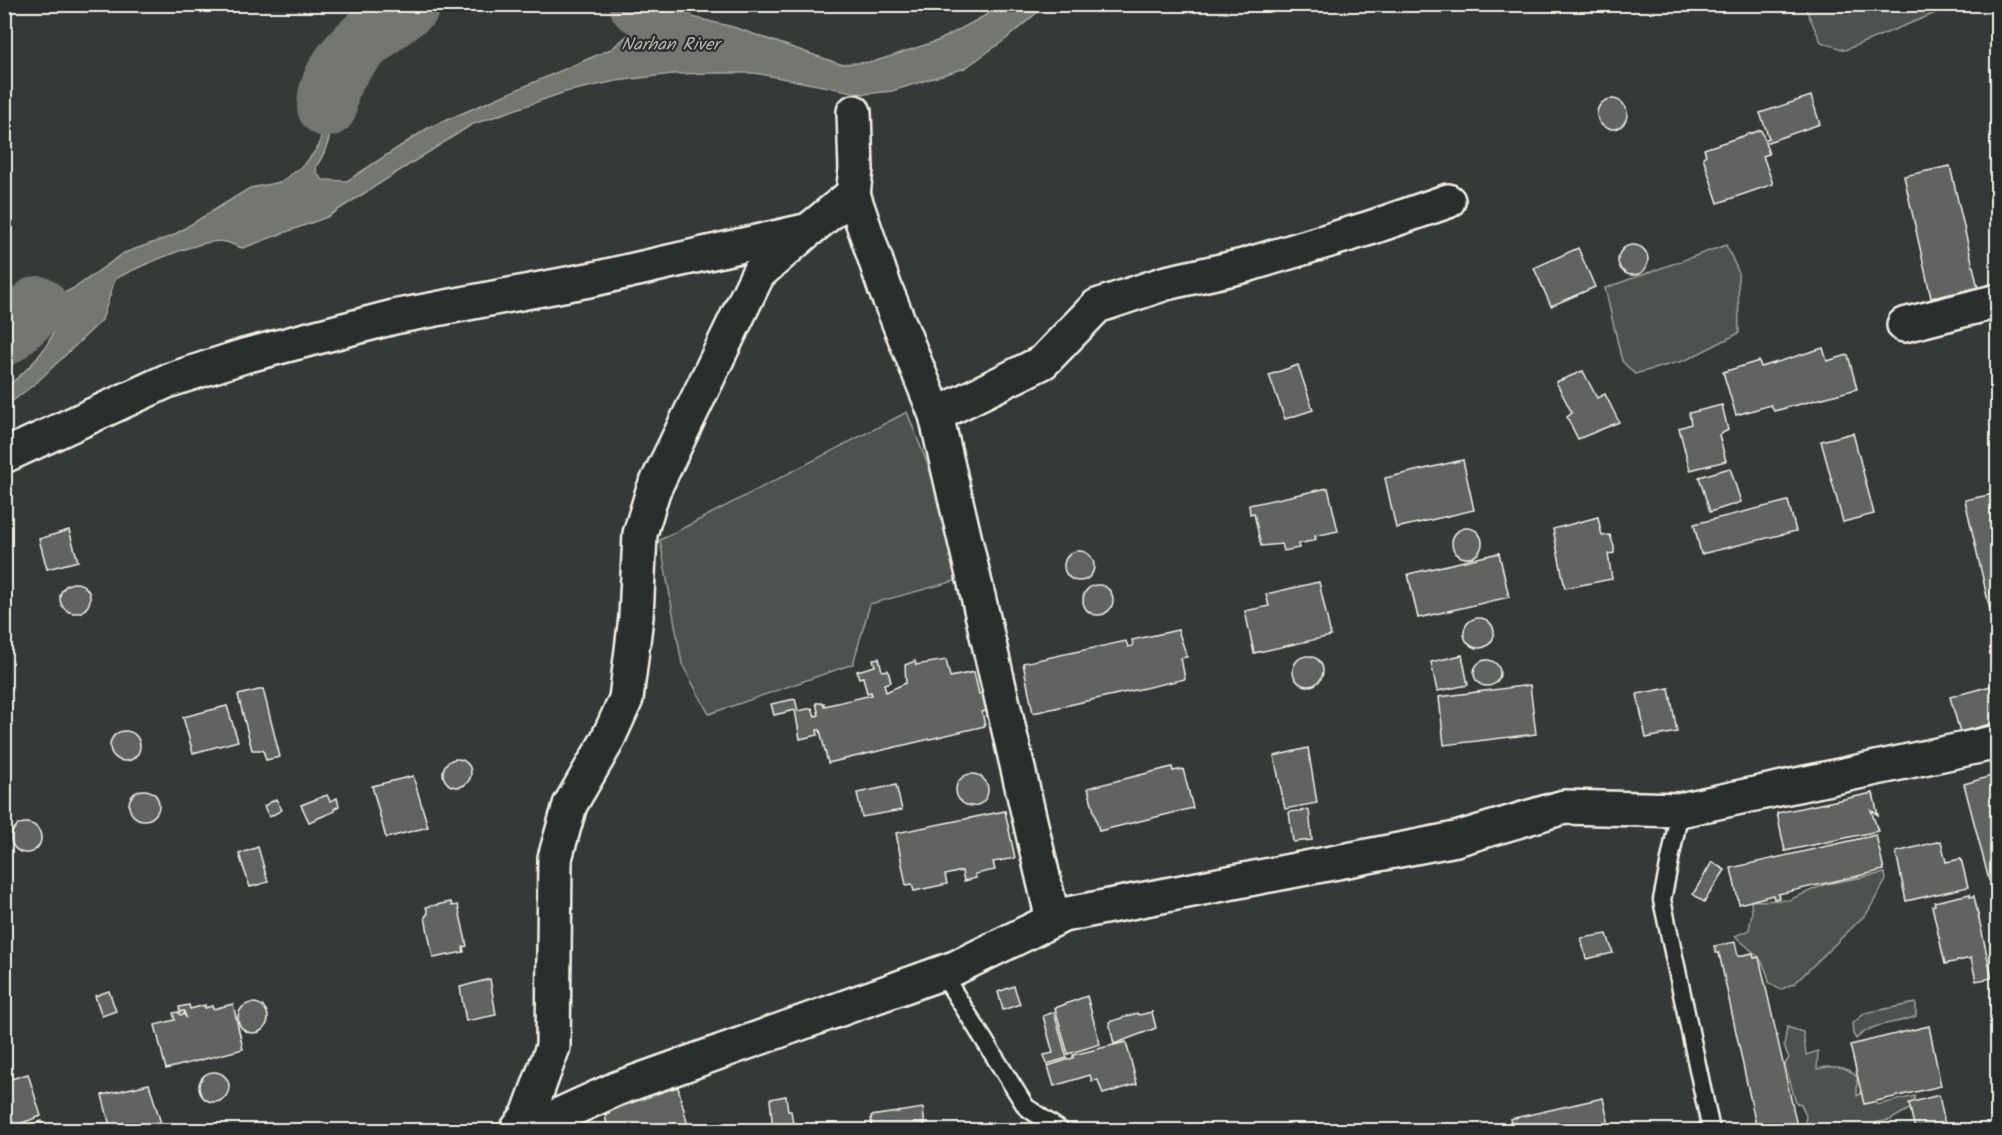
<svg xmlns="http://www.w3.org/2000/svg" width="2002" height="1135" viewBox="0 0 2002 1135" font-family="Kalam,sans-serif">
  <rect width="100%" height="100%" fill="#363939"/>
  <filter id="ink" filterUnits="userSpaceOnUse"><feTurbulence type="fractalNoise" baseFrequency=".0167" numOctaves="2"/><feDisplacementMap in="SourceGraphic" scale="12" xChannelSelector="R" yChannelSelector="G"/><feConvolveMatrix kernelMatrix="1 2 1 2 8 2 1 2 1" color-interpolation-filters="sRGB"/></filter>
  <g filter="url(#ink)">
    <!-- green -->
    <g fill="#4e514f" stroke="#a1a19c" stroke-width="1.5">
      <path d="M1804,5H1955L1845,50L1821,42Z"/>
      <path d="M1726,245L1738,271L1739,333L1686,360L1635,374L1622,361L1605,288Z"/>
      <path d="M907,412L940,496L962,579L870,604L853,664L709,714L682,664L660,540Z"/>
      <path d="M1885,873L1886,880L1867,913L1795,983L1780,990L1769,982C1764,956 1753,953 1735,936L1749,930L1752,913L1751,901L1789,900L1826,884Z"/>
      <path d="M1916,1003V1016C1896,1025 1873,1021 1856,1039L1853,1034L1852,1024L1865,1013Z"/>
      <path d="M1787,1027L1803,1032L1806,1055L1818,1051L1817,1069C1832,1065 1845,1065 1857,1077V1096L1869,1089L1877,1105L1915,1096L1913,1107L1890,1120L1875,1123L1867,1130H1804L1806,1116L1801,1104L1796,1103L1785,1064L1789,1058L1784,1046Z"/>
    </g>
    <!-- water -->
    <path fill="#757572" stroke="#a8a7a1" stroke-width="1.5" d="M995,5H1066L1039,11L1006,39L965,68L892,91L864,94L755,73H717L673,74L616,81L565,92L471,125L327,217L243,248C236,247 231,243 226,242C205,236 134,269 115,279L102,320L37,382L5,407V388C26,372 48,351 56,325L50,313L38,306L76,287L124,253L172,236L250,188L281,182L305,164L319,146L327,107C334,131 329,147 316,167L317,174L323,180L347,181L428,128L611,49L637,28L663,16L680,14L733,27L840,64L873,62L940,40L988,14Z"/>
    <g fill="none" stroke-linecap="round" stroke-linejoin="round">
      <!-- river -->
      <g stroke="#757572" stroke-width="60">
        <path d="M639,4L663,16"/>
        <path d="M327,107C327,63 378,28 411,4"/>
        <path d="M4,336L38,306"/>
      </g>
    </g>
    <!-- building -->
    <g fill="#616362" stroke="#f4f1e8" stroke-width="1.5">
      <path d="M1811,96L1820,124L1765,143L1769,154L1763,156L1773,184L1718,203L1703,157L1706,155L1704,149L1761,130L1765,140L1769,138L1760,113Z"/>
      <circle cx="1612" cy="114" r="15"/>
      <path d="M1950,166L1978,288L1931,298L1904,176Z"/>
      <circle cx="1633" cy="260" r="15"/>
      <path d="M1578,248L1595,287L1551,306L1534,268Z"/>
      <path d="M1823,348L1827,361L1848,355L1857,389L1774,411L1771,405L1736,415L1723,372L1759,361L1761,367Z"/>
      <path d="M1298,365L1313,410L1285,419L1269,375Z"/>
      <path d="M1583,371L1597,398L1605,394L1619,422L1578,439L1567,417L1572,413L1556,382Z"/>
      <path d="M1722,405L1728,430L1719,435L1726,461L1690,470L1679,428L1691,424L1689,413Z"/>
      <path d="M1853,433L1874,514L1843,522L1821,441Z"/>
      <path d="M1463,460L1474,510L1396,528L1385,478Z"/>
      <path d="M1730,468L1741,502L1710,512L1699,477Z"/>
      <path d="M1328,488L1338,531L1315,536L1316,539L1312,541L1298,544L1299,548L1284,551L1282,544L1261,546L1254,513L1250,514L1249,505Z"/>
      <path d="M1998,493V645L1965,500Z"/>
      <path d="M1788,501L1796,531L1701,554L1694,524Z"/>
      <path d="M1598,517L1602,536L1610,535L1614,547V553L1608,554L1612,579L1565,588L1553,529Z"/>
      <circle cx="1467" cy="543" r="15"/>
      <path d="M69,530L78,561L47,569L39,539Z"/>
      <circle cx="1079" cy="566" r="15"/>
      <path d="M1499,553L1509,597L1418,618L1408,574Z"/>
      <path d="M1319,582L1331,636L1254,653L1245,611L1269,606L1266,594Z"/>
      <circle cx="75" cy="598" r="15"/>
      <circle cx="1098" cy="600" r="15"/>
      <circle cx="1479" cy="633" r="15"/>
      <path d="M1178,630L1187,657L1181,658L1185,679L1033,713L1023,663L1126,641L1128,647L1133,646L1132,640Z"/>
      <path d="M1462,655L1468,685L1437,691L1431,662Z"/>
      <circle cx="1308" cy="671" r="15"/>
      <path d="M879,658L882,671L888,670L891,682L884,684L886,692L906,683L905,665L915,661L916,665L946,660L950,677L974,672L979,694L985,692L989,710L982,712L985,726L828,763L820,730H817L818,735L800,739L795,710L774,715L771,704L795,699L798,711L812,708L815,716L819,715L816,703H824V706L872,695L871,692L867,693L863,677L859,678L857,671L875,666L873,659Z"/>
      <circle cx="1487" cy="673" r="13"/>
      <path d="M1998,684V722L1960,732L1950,697Z"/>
      <path d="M1530,685L1536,734L1444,745L1439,697Z"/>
      <path d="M1669,688L1677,732L1646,738L1637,694Z"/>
      <path d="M263,689L280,757L266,760L263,750H252L238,695Z"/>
      <path d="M227,706L238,741L193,753L183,717Z"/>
      <circle cx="125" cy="746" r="15"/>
      <path d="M1308,748L1317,803L1285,809L1274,756Z"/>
      <circle cx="457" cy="773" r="14"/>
      <path d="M1172,767L1173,771L1183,769L1193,808L1099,831L1088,788Z"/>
      <circle cx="972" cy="790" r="16"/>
      <path d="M1998,774V878L1989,880L1964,784Z"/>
      <path d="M413,776L428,827L386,838L372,786Z"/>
      <path d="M896,785L902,810L862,817L857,793Z"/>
      <circle cx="144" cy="805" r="15"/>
      <path d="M1873,793L1878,815L1871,810L1878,831L1785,851L1777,813Z"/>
      <path d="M327,795L330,801L337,798L339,806L334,809L335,811L309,822L301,805Z"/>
      <path d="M276,799L282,810L269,817L264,806Z"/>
      <path d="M1309,810L1312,840L1293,842L1289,812Z"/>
      <path d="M1005,811L1015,858L993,862L995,870L975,874L976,878L964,881L962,871L945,875L947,884L914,891L912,884L906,885L896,833Z"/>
      <circle cx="26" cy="838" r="15"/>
      <path d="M1876,835L1884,870L1778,894L1779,898L1774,899L1773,895L1739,904L1731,868Z"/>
      <path d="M1941,841L1946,862L1961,859L1968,887L1906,901L1896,852Z"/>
      <path d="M258,847L268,882L250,887L239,854Z"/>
      <path d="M1712,862L1725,870L1704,902L1693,894Z"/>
      <path d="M1970,894V897L1974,896L1992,978L1976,981L1971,958L1945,964L1932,906L1935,905L1934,902Z"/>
      <path d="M451,902L452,906L458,905L467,946L463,947L464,952L433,958L425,917L428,913L426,907Z"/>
      <path d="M1607,934L1613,953L1586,959L1581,938Z"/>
      <path d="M1735,942L1738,956L1753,953L1754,958L1759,957L1798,1130H1757L1719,953H1716L1714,946Z"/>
      <path d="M490,979L496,1015L466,1021L460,987Z"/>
      <path d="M1014,986L1020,1004L1003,1010L998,992Z"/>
      <path d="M109,991L116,1011L102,1016L95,996Z"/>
      <path d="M1087,996L1100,1044L1068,1054L1055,1008Z"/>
      <circle cx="253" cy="1018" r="15"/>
      <path d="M233,1004L243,1049L166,1069L155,1025L175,1020L173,1013L178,1012L180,1015L184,1014L186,1018L184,1011L180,1012L179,1007L189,1005L190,1009L205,1005V1008L212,1006L213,1009Z"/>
      <path d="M1054,1012L1067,1058L1047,1064L1044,1055L1053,1053L1043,1016Z"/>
      <path d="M1152,1012L1156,1028L1114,1044L1109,1022L1137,1013L1139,1015Z"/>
      <path d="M1929,1026L1941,1086L1864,1104L1850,1045Z"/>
      <path d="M1126,1042L1137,1084L1103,1094L1098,1080L1092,1081L1090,1075L1054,1086L1048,1066L1073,1058V1055Z"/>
      <circle cx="214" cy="1087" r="15"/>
      <path d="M28,1074L41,1116L14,1126L4,1094V1081Z"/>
      <path d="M149,1084L163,1130H111L102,1095Z"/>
      <path d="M678,1087L689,1130H608L605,1115L609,1114L607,1108Z"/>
      <path d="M1939,1095L1946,1130H1915L1909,1103Z"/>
      <path d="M786,1096L788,1111H791L794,1130H773L770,1099Z"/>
      <path d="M1603,1098L1610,1130H1513L1510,1119Z"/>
      <path d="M923,1108L925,1130H872L871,1116Z"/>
      <path d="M42,1121L45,1130H14Z"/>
    </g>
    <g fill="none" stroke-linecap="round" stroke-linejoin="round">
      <defs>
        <g id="lane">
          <path d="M1680,810L1662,900L1711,1130"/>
          <path d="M942,973L1026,1107L1060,1130"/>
        </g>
        <g id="street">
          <path d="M853,194L885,288L936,415"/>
          <path d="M1904,325L1998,301"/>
          <path d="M4,456L167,381L244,356L394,317L594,279L809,230L853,194L856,169L854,112"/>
          <path d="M1053,920L936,415L1043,362L1097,306L1166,283L1243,266L1370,228L1448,201"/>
          <path d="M517,1130L528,1115L553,1047L555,858L570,805L606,743L626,699L636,617L640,534L653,491L758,274L805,233"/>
          <path d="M526,1130L616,1089L955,968L1063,915L1456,839L1564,807L1680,810L1998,742"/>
        </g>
      </defs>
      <!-- lane casing -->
      <use href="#lane" stroke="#f4f1e8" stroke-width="21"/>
      <!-- street casing -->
      <use href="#street" stroke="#f4f1e8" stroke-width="38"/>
      <!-- lane -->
      <use href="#lane" stroke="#2a2d2e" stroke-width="16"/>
      <!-- street -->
      <use href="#street" stroke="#2a2d2e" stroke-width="33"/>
    </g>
  </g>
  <g text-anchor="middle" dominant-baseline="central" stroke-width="4.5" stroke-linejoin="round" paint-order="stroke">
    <!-- water labels -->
    <g font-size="18" font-style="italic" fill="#b4b3ad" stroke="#2a2d2e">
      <text x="670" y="45">Narhan River</text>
    </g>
  </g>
  <!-- margin -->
  <rect width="2002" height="1135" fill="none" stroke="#2a2d2e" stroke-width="24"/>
  <rect x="12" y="12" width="1978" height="1111" fill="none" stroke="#f4f1e8" stroke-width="2" filter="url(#ink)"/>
</svg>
